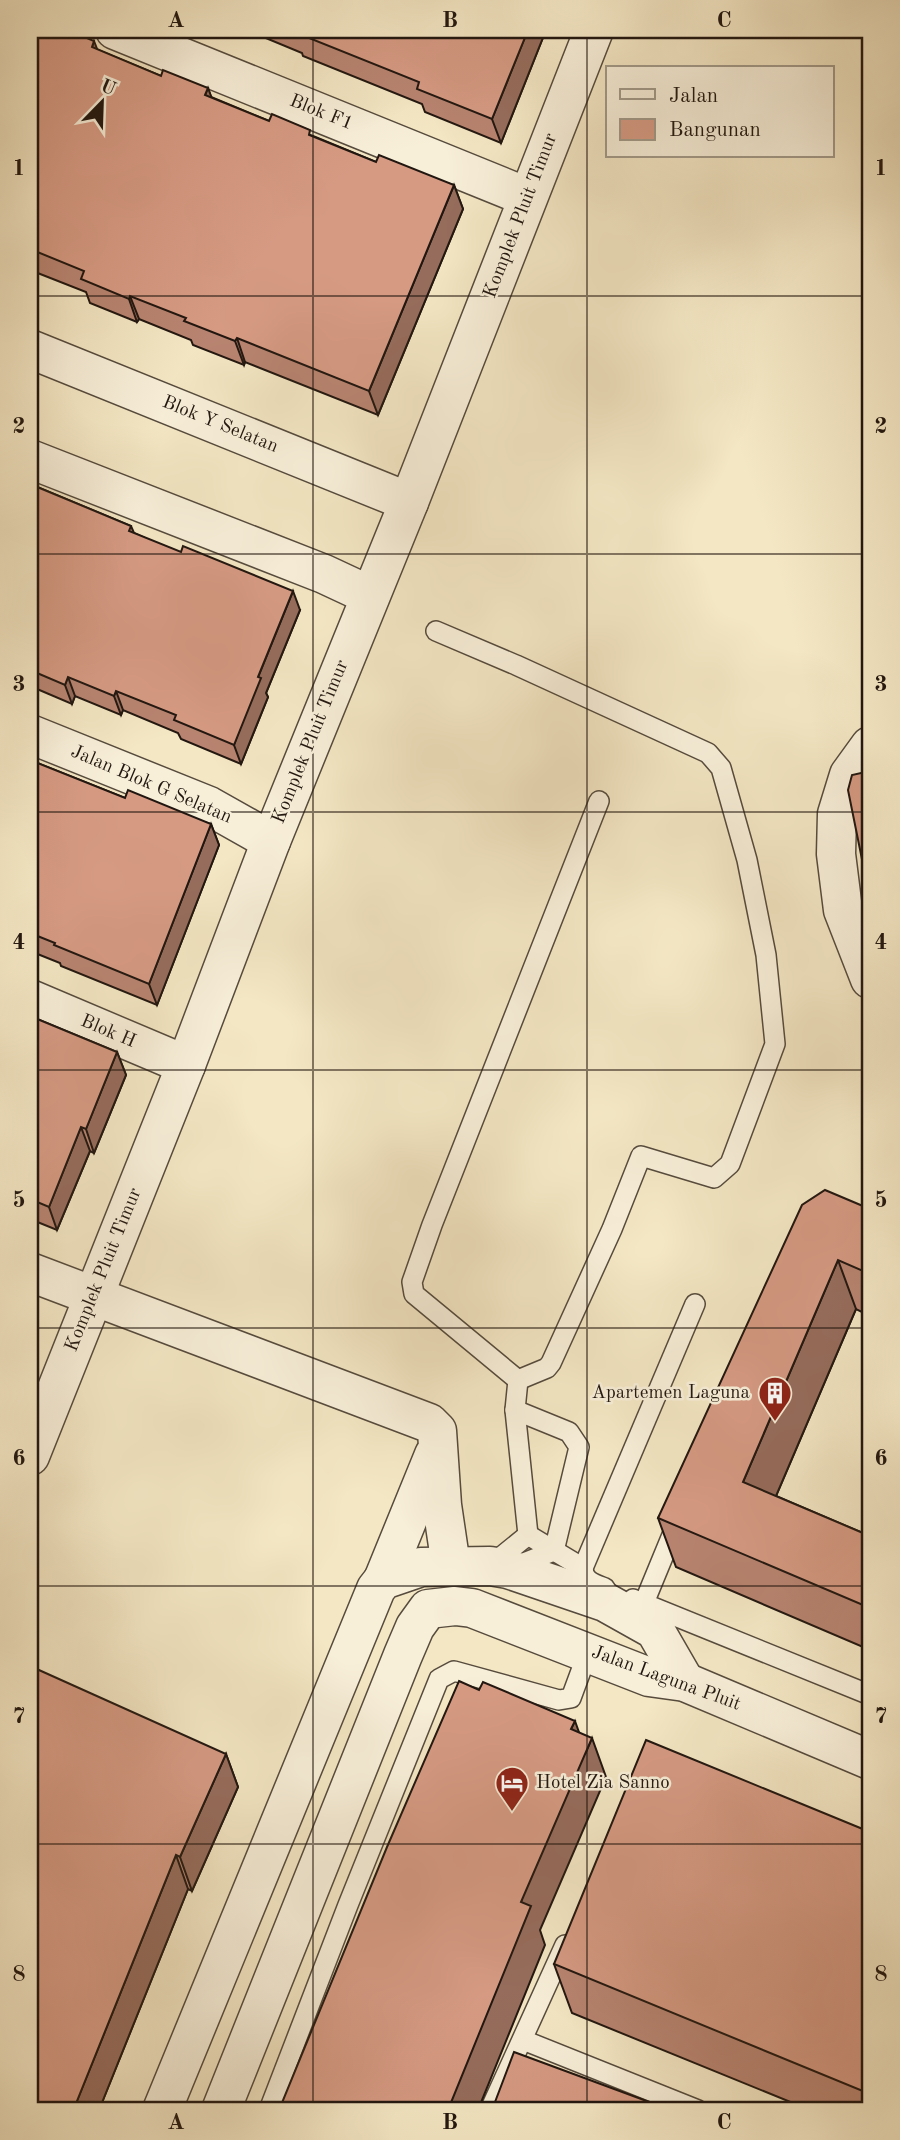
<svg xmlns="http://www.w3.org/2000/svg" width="900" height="2140" viewBox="0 0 900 2140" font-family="'Old Standard TT',serif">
  <rect width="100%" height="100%" fill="#f4e7c4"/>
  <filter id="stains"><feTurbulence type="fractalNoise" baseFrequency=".00286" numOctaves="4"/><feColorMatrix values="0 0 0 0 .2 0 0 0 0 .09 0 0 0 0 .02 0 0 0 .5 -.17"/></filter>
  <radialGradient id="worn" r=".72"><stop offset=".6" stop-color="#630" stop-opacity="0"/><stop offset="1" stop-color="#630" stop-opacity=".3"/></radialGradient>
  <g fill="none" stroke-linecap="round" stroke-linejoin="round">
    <defs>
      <g id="lane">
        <path d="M436,631L516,665L708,753L721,768L747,860L766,955L775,1044L730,1164L714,1178L641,1156L612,1229L551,1363L547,1368L518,1380"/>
        <path d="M518,1380L414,1294L412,1282L432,1225L599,801"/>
        <path d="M518,1380L515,1410L528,1535"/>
        <path d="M528,1535L583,1568C583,1581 595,1584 605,1588"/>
        <path d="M491,1565L528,1535"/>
        <path d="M511,1568L554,1551L579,1447L569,1432L515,1410"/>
        <path d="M583,1568L695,1304"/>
        <path d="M633,1599L870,1695"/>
        <path d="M644,1603L677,1523"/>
        <path d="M523,2040L698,2110"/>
        <path d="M269,2110L348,1905L439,1679L454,1671L559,1700L571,1698L588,1652"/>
        <path d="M490,2110L565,1945"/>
      </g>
      <g id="street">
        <path d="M115,30L527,197"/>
        <path d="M30,349L409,502"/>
        <path d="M30,459L324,574L369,595"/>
        <path d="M30,734L209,806L271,841"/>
        <path d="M870,746L849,775L837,814L836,854L843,910L870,979"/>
        <path d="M30,999L186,1065"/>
        <path d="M30,1272L429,1423L437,1431L442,1505L451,1566"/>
        <path d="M30,1456L186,1065L271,841L409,502L594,30"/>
        <path d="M383,1580L434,1455"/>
        <path d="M162,2110L376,1589L383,1580L421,1567L490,1566L508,1569L605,1602L655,1630L685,1682"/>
        <path d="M221,2110L403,1655L415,1627L428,1609L455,1606L472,1608L649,1677L685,1682L870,1760"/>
      </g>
    </defs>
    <!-- lane casing -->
    <use href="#lane" stroke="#564b3d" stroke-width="22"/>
    <!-- street casing -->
    <use href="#street" stroke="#564b3d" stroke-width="41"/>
    <!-- lane -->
    <use href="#lane" stroke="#f8efd9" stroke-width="19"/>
    <!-- street -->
    <use href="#street" stroke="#f8efd9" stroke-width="38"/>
  </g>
  <!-- wall -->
  <g fill="#b88471" stroke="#221710" stroke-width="2">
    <path d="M30,30L98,50L161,76L208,88L211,97L269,121L313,136L376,162L454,185L463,209L378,415L245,362L244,365L193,345L191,340L139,319L137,322L90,303L86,292L30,270Z"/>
    <path d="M248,30H546L501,143L425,112L422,104L303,56L302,53L249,31Z"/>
    <path d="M30,484L131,526L134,533L300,610L266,693L268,697L241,764L181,739L178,733L123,710L121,715L75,696L72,704L30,686Z"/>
    <path d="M30,760L125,798L211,824L219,845L157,1005L61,966L60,963L30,951Z"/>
    <path d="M30,1016L117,1052L126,1075L94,1153L90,1151L57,1230L30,1219Z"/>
    <path d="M870,1209V1316L856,1309L776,1496L870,1536V1650L676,1567L658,1518Z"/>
    <path d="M226,1754L238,1787L192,1891L188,1889L99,2110H30Z"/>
    <path d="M870,1832V2110H810L572,2013L554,1964Z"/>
  </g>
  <!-- shaded-wall -->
  <g fill="#966c5c" stroke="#221710" stroke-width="2">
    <path d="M528,30H546L501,143L492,119Z"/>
    <path d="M94,41L103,64L92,47Z"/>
    <path d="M208,88L217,112L205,95Z"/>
    <path d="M454,185L463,209L378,415L369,391Z"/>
    <path d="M130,296L139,319L137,322L129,299Z"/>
    <path d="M237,338L245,362L244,365L235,341Z"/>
    <path d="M293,591L300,610L266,693L268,697L241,764L234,745L258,677Z"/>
    <path d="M68,677L75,696L72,704L65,685Z"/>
    <path d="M116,691L123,710L121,715L114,696Z"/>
    <path d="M211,824L219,845L157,1005L149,984Z"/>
    <path d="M117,1052L126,1075L94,1153L86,1129Z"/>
    <path d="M81,1127L90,1151L57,1230L49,1207Z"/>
    <path d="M838,1260L856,1309L761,1531L743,1482Z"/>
    <path d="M575,1721L586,1752L592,1738L606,1777L540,1930L545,1945L478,2110H448L521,1902L571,1729Z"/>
    <path d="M226,1754L238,1787L192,1891L180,1857Z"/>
    <path d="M176,1855L188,1889L99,2110H77L75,2106Z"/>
  </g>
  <!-- building -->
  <g fill="#d69a83" stroke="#221710" stroke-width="2">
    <path d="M30,30H68L94,41L92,47L161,76L163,70L208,88L205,95L269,121L272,114L310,130L309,135L376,162L379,155L454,185L369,391L237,338L235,341L184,321L186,318L130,296L129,299L81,279L84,271L30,249Z"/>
    <path d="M294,30H528L492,119L417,89L419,82L294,32L295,30Z"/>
    <path d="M30,484L131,526L129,531L181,552L183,546L293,591L258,677L261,678L234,745L174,720L176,715L116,691L114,696L68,677L65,685L30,670Z"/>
    <path d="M30,760L125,798L128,790L211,824L149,984L54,945L55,943L30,933Z"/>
    <path d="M870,771V899L848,790L852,775Z"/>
    <path d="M30,1016L117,1052L86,1129L81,1127L49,1207L30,1199Z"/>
    <path d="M825,1190L870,1209V1274L838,1260L743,1482L870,1536V1608L658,1518L802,1205Z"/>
    <path d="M30,1666L226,1754L180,1857L176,1855L75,2106L79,2108L78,2110H30Z"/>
    <path d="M459,1681L479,1690L483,1682L575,1721L571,1729L592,1738L521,1902L531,1906L448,2110H279L387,1847Z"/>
    <path d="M646,1740L870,1832V2094L554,1964Z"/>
    <path d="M514,2052L671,2110H492Z"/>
  </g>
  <!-- grid -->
  <path fill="none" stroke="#221710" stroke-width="2" stroke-opacity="0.55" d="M313,30V2110M587,30V2110M30,296H870M30,554H870M30,812H870M30,1070H870M30,1328H870M30,1586H870M30,1844H870"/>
  <!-- icons -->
  <defs>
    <symbol id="building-pin" viewBox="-11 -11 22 30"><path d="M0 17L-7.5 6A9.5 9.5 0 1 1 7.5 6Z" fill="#8f2418" stroke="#f8efd9"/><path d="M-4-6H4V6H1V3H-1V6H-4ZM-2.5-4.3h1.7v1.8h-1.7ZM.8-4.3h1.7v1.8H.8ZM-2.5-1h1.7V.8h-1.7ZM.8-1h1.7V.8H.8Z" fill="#fff"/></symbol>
    <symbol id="hotel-pin" viewBox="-11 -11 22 30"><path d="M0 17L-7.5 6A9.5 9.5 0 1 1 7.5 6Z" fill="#8f2418" stroke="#f8efd9"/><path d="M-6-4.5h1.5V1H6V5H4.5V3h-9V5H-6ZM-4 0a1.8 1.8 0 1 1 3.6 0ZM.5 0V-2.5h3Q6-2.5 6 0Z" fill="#fff"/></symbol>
  </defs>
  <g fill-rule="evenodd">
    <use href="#building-pin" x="756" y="1374" width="38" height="52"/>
    <use href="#hotel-pin" x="493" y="1764" width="38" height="52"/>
  </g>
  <g text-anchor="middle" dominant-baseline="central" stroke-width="5" stroke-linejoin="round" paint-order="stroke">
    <!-- street labels -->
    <g font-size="19" fill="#221710" stroke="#f8efd9">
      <text transform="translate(321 113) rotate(22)">Blok F1</text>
      <text transform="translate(521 216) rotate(-69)">Komplek Pluit Timur</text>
      <text transform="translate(220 425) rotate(22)">Blok Y Selatan</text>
      <text transform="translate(311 742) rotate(-68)">Komplek Pluit Timur</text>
      <text transform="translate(151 785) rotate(23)">Jalan Blok G Selatan</text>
      <text transform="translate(108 1032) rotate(23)">Blok H</text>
      <text transform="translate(104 1270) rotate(-68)">Komplek Pluit Timur</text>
      <text transform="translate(666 1679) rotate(20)">Jalan Laguna Pluit</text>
    </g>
    <!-- poi labels -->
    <g font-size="19" fill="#221710" stroke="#f8efd9" text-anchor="end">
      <text x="750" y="1393">Apartemen Laguna</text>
      <text x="536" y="1783" text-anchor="start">Hotel Zia Sanno</text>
    </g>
  </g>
  <!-- margin -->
  <rect width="900" height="2140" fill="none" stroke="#f4e7c4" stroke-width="77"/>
  <!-- legend -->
  <rect x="606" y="66" width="228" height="91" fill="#f8efd9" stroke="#a29989" stroke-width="2"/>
  <rect x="620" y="89" width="35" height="10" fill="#f8efd9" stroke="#a29989" stroke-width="2"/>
  <text x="669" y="102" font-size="21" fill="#221710">Jalan</text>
  <rect x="620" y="119" width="35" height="21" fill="#d69a83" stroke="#a29989" stroke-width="2"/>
  <text x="669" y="136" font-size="21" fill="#221710">Bangunan</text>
  <!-- north arrow -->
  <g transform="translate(102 102) rotate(23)" stroke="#f8efd9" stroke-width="5" paint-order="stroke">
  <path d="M0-5L12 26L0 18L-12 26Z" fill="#221710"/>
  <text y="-10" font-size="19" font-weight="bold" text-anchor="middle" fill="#221710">U</text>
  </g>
  <rect x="38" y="38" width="824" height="2064" fill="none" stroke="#221710" stroke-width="2.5"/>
  <g font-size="23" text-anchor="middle" font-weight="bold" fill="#221710">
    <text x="176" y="27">A</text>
    <text x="450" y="27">B</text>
    <text x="724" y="27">C</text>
    <text x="19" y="175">1</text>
    <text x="881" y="175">1</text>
    <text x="19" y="433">2</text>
    <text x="881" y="433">2</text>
    <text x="19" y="691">3</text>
    <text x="881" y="691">3</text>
    <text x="19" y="949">4</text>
    <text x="881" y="949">4</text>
    <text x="19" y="1207">5</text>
    <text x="881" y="1207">5</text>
    <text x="19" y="1465">6</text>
    <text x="881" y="1465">6</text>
    <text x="19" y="1723">7</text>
    <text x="881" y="1723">7</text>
    <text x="19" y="1981">8</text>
    <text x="881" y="1981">8</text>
    <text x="176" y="2129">A</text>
    <text x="450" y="2129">B</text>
    <text x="724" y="2129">C</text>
  </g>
  <rect width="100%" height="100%" filter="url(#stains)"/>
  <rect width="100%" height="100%" fill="url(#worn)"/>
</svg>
